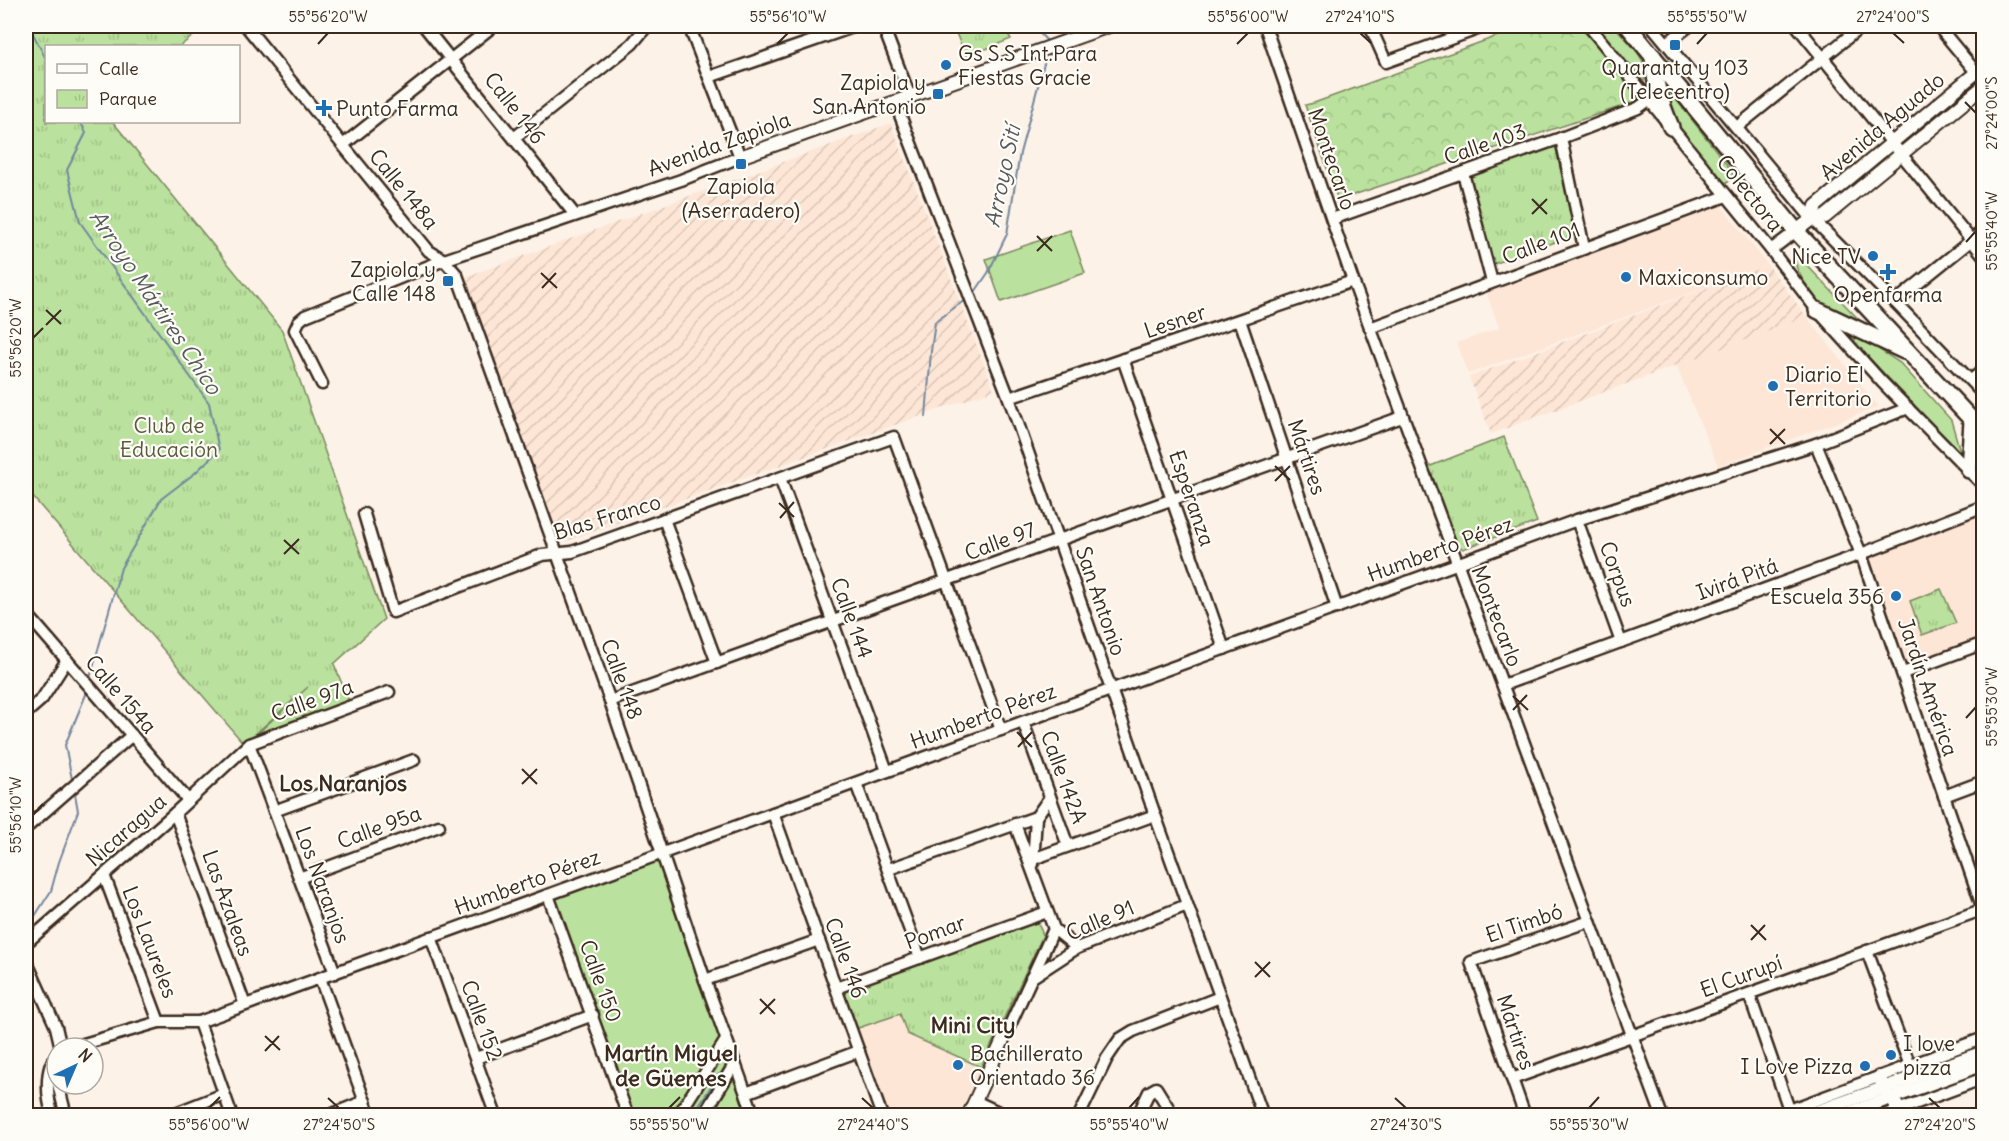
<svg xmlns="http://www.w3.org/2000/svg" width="2009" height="1141" viewBox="0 0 2009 1141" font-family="Delius,sans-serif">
  <defs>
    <pattern id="industrial-furrows" width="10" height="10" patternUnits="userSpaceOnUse" patternTransform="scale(1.5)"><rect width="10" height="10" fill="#fde6d6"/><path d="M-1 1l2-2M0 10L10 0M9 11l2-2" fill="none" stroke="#dac5b7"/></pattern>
    <pattern id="forest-crowns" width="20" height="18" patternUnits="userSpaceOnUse" patternTransform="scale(1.5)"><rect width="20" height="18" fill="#bae19d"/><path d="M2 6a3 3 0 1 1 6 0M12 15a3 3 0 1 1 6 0" fill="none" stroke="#a1c187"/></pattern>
    <pattern id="park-tufts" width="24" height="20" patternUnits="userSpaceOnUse" patternTransform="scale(1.5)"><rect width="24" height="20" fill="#bae19d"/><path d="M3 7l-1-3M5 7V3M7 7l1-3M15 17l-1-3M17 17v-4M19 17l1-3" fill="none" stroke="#a1c187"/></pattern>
  </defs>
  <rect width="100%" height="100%" fill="#fdf2e8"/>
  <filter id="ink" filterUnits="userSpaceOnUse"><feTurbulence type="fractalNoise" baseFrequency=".0167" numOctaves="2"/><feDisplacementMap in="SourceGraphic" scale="12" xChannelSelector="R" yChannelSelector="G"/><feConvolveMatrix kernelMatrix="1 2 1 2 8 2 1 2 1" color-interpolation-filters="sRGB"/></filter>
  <g filter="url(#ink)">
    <!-- built -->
    <g fill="#fde6d6">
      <path d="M1720,204L1768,265L1468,374L1456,343L1499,328L1485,289Z"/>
      <path d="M1807,317L1879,407L1718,466L1676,365Z"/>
      <path d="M1983,512V641L1897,670L1856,557Z"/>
      <path d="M900,1014L908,1034L981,1067L959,1115H886L855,1029Z"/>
    </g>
    <!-- industrial -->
    <g fill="url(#industrial-furrows)">
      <path d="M891,123L994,390L561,543L465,277Z"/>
      <path d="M1768,265L1807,317L1491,434L1469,377Z"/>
    </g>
    <!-- grass -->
    <g fill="#bae19d" stroke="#7a865e" stroke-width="1.5">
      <path d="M1595,26H1614C1630,44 1652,60 1643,85Z"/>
      <path d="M1663,86L1668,89L1732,171L1733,178L1725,183L1672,120Z"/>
      <path d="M1070,230L1085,273L1001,302L986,259Z"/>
      <path d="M1798,256L1869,330C1857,324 1842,319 1831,312C1819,304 1794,272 1795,259Z"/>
      <path d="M1851,331L1900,363L1951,420L1961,454L1856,344L1848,335Z"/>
      <path d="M658,860L751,1115H633L554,897Z"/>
    </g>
    <!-- forest -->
    <path fill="url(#forest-crowns)" stroke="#7a865e" stroke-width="1.5" d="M1525,26H1579L1636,89L1640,96L1638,101L1338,200L1305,105L1314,103Z"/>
    <!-- park -->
    <g fill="url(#park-tufts)" stroke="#7a865e" stroke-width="1.5">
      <path d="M26,26H206L180,46H46V122H113L282,330L384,619L334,664L349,701L258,733L308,687L244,744L26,489Z"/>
      <path d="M953,26H1003L1011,39L966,57Z"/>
      <path d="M1554,140L1575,235L1491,265L1462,171Z"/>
      <path d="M1504,437L1537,522L1463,549L1454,542L1428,467Z"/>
      <path d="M1941,589L1956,623L1922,635L1910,601Z"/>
      <path d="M1037,920L1043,935L981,1067L907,1034L900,1014L855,1029L842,989Z"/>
    </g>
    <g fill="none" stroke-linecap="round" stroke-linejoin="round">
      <!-- stream -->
      <g stroke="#72879d" stroke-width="2">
        <path d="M29,26L46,59"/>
        <path d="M1033,26L1047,41"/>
        <path d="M81,123L86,133L67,170L80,222L209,403L219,450L195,473L161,499L121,568L90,678"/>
        <path d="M975,292L988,273L1007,234L1020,153L1045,60"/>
        <path d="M926,417L931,351L935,322L965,300"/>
        <path d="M72,779L65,745L87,692"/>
        <path d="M26,930L51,891L59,862L78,811L75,794"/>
        <path d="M692,1116L719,1074"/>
      </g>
      <defs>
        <g id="minor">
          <path d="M246,26L429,251L444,260L457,275L610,701L705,980L754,1116"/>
          <path d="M424,26L575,215"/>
          <path d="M883,26L910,97"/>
          <path d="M1265,26L1353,281L1662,1116"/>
          <path d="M1370,26L1386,62L1486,26"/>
          <path d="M1589,26L1771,250L1817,310L1882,382L1984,486"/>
          <path d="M1652,26L1808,214L1895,302L1984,395"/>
          <path d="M1797,26L1984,256"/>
          <path d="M1938,26L1976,72"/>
          <path d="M1667,43L1689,26"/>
          <path d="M709,77L856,26"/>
          <path d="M895,102L1009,398L1155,815L1263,1116"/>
          <path d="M1737,127L1862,26"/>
          <path d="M514,138L632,44L647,26"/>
          <path d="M1561,138L1584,248"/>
          <path d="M343,145L493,26"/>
          <path d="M1463,173L1492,282"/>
          <path d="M1332,219L1561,138L1638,108L1649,100"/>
          <path d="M1771,250L1796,231"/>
          <path d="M1895,302L1984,230"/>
          <path d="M1240,320L1337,608"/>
          <path d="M1370,328L1726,196"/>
          <path d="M1123,359L1224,649"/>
          <path d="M1971,380L1984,370"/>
          <path d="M322,384L295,330L299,321L305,316L444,260L681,180L740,157L689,26"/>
          <path d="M1009,398L1353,281"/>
          <path d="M1816,444L1861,554L1984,912"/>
          <path d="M780,478L887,771"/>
          <path d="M364,514L393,612L542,555L572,552L894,437L1001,730"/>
          <path d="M664,519L717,663"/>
          <path d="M1577,520L1621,642"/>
          <path d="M26,613L188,800"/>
          <path d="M1903,673L1984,643"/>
          <path d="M1503,685L1861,554L1984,506"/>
          <path d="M610,701L1402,417"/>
          <path d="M26,713L42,699L67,660"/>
          <path d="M1023,722L1068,846"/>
          <path d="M249,744L335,973"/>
          <path d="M856,783L920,958"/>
          <path d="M1944,796L1984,781"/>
          <path d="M274,811L414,760"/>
          <path d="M175,813L245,1005"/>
          <path d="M773,813L882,1116"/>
          <path d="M1015,824L1054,929L1077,948"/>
          <path d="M26,828L132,735"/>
          <path d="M1033,859L1155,815"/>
          <path d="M1033,864L1036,817L1050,797"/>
          <path d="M889,869L1036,817"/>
          <path d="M104,875L159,1022"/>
          <path d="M299,878L439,826"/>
          <path d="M548,895L628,1116"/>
          <path d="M431,937L496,1116"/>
          <path d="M26,943L175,813L249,744L389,692"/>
          <path d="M1867,951L1912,1071"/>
          <path d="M26,965L29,967L56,1027L61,1048"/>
          <path d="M320,978L370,1116"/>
          <path d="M1031,978L1077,948L1187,905"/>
          <path d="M705,980L819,940"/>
          <path d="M836,988L1047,912"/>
          <path d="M1749,994L1791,1115"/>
          <path d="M199,1022L232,1116"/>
          <path d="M1003,1040L1054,929"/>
          <path d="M70,1048L159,1022H199L1577,520L1816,444L1908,408"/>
          <path d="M476,1058L593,1015"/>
          <path d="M1512,1079L1984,909"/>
          <path d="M58,1084L66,1116"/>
          <path d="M1156,1088L1169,1109L1161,1114L1138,1115L1149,1092Z"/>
          <path d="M746,1093L859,1051"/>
          <path d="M975,1101L1007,1116"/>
          <path d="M53,1116C47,1099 44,1068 57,1055"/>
          <path d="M168,1116L224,1094"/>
          <path d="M328,1116L365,1101"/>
          <path d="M678,1116L726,1040"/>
          <path d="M703,1116L735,1063"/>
          <path d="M1079,1116L1107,1058L1120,1039L1133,1031L1220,997"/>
          <path d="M1525,1116L1471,962L1590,921"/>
          <path d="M1773,1116L1984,1038"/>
          <path d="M1882,1116L1984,1078"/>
        </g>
        <g id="major">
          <path d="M740,157L1109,26"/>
          <path d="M1812,219L1816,206L1984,66"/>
          <path d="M1796,231L1812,219L1825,217L1984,86"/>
          <path d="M1879,1077L1887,1093L1905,1116"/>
          <path d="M968,1116L1003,1040"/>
          <path d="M1805,1116L1984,1052"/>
          <path d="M1841,1116L1984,1064"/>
        </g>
        <g id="highway">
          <path d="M1628,26L1796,231L1984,433"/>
          <path d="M1653,56C1654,83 1661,103 1671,127"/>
          <path d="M1817,310L1904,351"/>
          <path d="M1969,470L1972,421"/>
        </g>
      </defs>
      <!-- minor casing -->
      <use href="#minor" stroke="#3b2a1e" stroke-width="15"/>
      <!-- major casing -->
      <use href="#major" stroke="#3b2a1e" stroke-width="16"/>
      <!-- highway casing -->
      <use href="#highway" stroke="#3b2a1e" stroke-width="20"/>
      <!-- minor -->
      <use href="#minor" stroke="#fdfcf7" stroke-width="10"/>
      <!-- major -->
      <use href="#major" stroke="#fdfcf7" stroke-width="12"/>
      <!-- highway -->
      <use href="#highway" stroke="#fdfcf7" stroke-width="15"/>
    </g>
  </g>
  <!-- ticks -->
  <path fill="none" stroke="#3b2a1e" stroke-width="2" d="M1360,33L1371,43M1893,33L1904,43M318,44L328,33M777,44L788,33M1237,44L1248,33M1697,44L1707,33M1965,102L1976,113M1532,199L1547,214M1532,214L1547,199M1037,236L1052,251M1966,242L1976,231M1037,251L1052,236M541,273L557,288M542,288L556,273M46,310L61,324M46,325L61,310M33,338L43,328M1770,429L1785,444M1770,444L1785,429M1275,466L1290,480M1275,481L1290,466M779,503L794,517M780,518L794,502M284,540L299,554M284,554L299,539M1513,696L1528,710M1513,710L1527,695M1966,718L1976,707M1017,732L1032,747M1018,747L1032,732M522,769L537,784M522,784L537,769M33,815L43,804M1751,925L1766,940M1751,940L1765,925M1255,962L1270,977M1255,977L1270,962M760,999L775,1014M760,1014L775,999M265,1036L280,1050M265,1051L279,1036M328,1098L339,1108M862,1098L873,1108M1395,1098L1406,1108M1929,1098L1940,1108M209,1108L220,1097M669,1108L680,1097M1129,1108L1139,1097M1589,1108L1599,1097"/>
  <!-- markers -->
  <g fill="#1f6fb2" stroke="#fdfcf7" stroke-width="2">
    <rect x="1669" y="39" width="12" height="12" rx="3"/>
    <circle cx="946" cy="65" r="6"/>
    <rect x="932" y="88" width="12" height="12" rx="3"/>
    <path d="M321 99h6v6h6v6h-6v6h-6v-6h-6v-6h6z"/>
    <rect x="735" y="158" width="12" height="12" rx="3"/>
    <circle cx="1873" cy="256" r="6"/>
    <path d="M1885 263h6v6h6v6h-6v6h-6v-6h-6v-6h6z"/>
    <circle cx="1626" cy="277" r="6"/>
    <rect x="442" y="275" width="12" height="12" rx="3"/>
    <circle cx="1773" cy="386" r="6"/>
    <circle cx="1896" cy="596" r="6"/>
    <circle cx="1891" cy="1055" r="6"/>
    <circle cx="958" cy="1065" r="6"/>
    <circle cx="1865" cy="1066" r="6"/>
  </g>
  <g text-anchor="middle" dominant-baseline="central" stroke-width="4.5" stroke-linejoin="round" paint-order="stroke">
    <!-- poi labels -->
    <g font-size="21" fill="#3b2a1e" stroke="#fdfcf7" text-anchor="start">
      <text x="958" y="53">Gs S.S Int.Para<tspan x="958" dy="24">Fiestas Gracie</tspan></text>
      <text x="1675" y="67" text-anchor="middle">Quaranta y 103<tspan x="1675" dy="24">(Telecentro)</tspan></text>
      <text x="926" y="82" text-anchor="end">Zapiola y<tspan x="926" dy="24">San Antonio</tspan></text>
      <text x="336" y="108">Punto Farma</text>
      <text x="741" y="186" text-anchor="middle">Zapiola<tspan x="741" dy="24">(Aserradero)</tspan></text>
      <text x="1861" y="256" text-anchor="end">Nice TV</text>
      <text x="436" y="269" text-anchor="end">Zapiola y<tspan x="436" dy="24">Calle 148</tspan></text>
      <text x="1638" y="277">Maxiconsumo</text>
      <text x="1888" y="294" text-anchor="middle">Openfarma</text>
      <text x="1785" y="374">Diario El<tspan x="1785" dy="24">Territorio</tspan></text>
      <text x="1884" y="596" text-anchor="end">Escuela 356</text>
      <text x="1903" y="1043">I love<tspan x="1903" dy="24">pizza</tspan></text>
      <text x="970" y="1053">Bachillerato<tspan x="970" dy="24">Orientado 36</tspan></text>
      <text x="1853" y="1066" text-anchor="end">I Love Pizza</text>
    </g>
    <!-- street labels -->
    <g font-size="21" fill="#3b2a1e" stroke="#fdfcf7">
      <text transform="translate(515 108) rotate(52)">Calle 146</text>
      <text transform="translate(1882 126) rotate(-40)">Avenida Aguado</text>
      <text transform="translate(719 144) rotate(-20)">Avenida Zapiola</text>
      <text transform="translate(1485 144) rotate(-19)">Calle 103</text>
      <text transform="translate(1332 159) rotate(71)">Montecarlo</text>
      <text transform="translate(404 189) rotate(51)">Calle 148a</text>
      <text transform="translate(1750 193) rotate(51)">Colectora</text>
      <text transform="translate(1541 243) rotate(-21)">Calle 101</text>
      <text transform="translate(1175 321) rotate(-19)">Lesner</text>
      <text transform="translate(1307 457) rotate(71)">Mártires</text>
      <text transform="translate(1192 498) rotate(71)">Esperanza</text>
      <text transform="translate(607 517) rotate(-17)">Blas Franco</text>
      <text transform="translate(1000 541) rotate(-20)">Calle 97</text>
      <text transform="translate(1440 549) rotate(-20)">Humberto Pérez</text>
      <text transform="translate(1618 574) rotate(70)">Corpus</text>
      <text transform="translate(1737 579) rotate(-20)">Ivirá Pitá</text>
      <text transform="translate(1101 601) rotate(71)">San Antonio</text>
      <text transform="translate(1497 616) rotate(69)">Montecarlo</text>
      <text transform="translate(852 618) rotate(70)">Calle 144</text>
      <text transform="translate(622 679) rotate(70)">Calle 148</text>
      <text transform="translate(1928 687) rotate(71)">Jardín América</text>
      <text transform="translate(121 694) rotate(49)">Calle 154a</text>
      <text transform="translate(312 700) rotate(-20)">Calle 97a</text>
      <text transform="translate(983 716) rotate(-20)">Humberto Pérez</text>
      <text transform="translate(1064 777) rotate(70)">Calle 142A</text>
      <text transform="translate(379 827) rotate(-20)">Calle 95a</text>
      <text transform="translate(126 830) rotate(-41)">Nicaragua</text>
      <text transform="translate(527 882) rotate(-20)">Humberto Pérez</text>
      <text transform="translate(323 885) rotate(70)">Los Naranjos</text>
      <text transform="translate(228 903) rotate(70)">Las Azaleas</text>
      <text transform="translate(1100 920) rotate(-23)">Calle 91</text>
      <text transform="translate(1524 923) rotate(-19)">El Timbó</text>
      <text transform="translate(935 932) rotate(-20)">Pomar</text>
      <text transform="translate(150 942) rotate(69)">Los Laureles</text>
      <text transform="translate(846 958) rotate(70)">Calle 146</text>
      <text transform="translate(1741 976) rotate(-20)">El Curupí</text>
      <text transform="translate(601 981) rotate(70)">Calle 150</text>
      <text transform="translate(482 1020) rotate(70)">Calle 152</text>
      <text transform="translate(1516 1032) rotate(71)">Mártires</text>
    </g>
    <!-- park labels -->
    <g font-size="21" fill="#5b583e" stroke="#fdfcf7">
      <text x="169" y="425">Club de<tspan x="169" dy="24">Educación</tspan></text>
    </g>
    <!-- water labels -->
    <g font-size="22" font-style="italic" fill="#56585d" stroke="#fdfcf7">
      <text transform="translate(1002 176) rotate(-78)">Arroyo Sití</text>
      <text transform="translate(156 302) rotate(56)">Arroyo Mártires Chico</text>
    </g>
    <!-- neighbourhood labels -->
    <g font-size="22" font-weight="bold" fill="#3b2a1e" stroke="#fdfcf7">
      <text x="343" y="783">Los Naranjos</text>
      <text x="973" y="1025">Mini City</text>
      <text x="671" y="1053">Martín Miguel<tspan x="671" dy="25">de Güemes</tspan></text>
    </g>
  </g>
  <!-- margin -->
  <rect width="2009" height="1141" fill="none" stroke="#fdfcf7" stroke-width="66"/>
  <!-- legend -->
  <rect x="45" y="45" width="195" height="78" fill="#fdfcf7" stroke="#afa8a0" stroke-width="1.5"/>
  <rect x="57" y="64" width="30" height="9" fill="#fdfcf7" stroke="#afa8a0" stroke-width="1.5"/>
  <text x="99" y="75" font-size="18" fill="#3b2a1e">Calle</text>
  <rect x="57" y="90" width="30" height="18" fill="url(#park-tufts)" stroke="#afa8a0" stroke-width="1.5"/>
  <text x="99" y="105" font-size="18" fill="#3b2a1e">Parque</text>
  <!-- north arrow -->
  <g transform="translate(75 1066) rotate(44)"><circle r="28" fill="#fdfcf7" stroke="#afa8a0" stroke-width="1.5"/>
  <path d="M0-4.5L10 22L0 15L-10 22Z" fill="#1f6fb2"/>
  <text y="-9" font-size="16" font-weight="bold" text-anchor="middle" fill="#3b2a1e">N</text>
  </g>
  <rect x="33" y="33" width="1943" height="1075" fill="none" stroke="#3b2a1e" stroke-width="2"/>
  <g font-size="15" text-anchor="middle" fill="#3b2a1e">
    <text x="328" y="22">55°56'20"W</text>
    <text x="788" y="22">55°56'10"W</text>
    <text x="1248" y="22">55°56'00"W</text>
    <text x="1360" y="22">27°24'10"S</text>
    <text x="1707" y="22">55°55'50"W</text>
    <text x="1893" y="22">27°24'00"S</text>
    <text transform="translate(1992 113) rotate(-90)" y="5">27°24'00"S</text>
    <text transform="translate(1992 231) rotate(-90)" y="5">55°55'40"W</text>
    <text transform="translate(16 338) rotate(-90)" y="5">55°56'20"W</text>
    <text transform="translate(1992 707) rotate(-90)" y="5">55°55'30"W</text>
    <text transform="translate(16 815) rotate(-90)" y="5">55°56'10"W</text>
    <text x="209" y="1130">55°56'00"W</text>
    <text x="339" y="1130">27°24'50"S</text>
    <text x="669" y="1130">55°55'50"W</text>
    <text x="873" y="1130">27°24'40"S</text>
    <text x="1129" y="1130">55°55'40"W</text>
    <text x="1406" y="1130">27°24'30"S</text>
    <text x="1589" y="1130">55°55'30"W</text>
    <text x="1940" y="1130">27°24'20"S</text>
  </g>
</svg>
